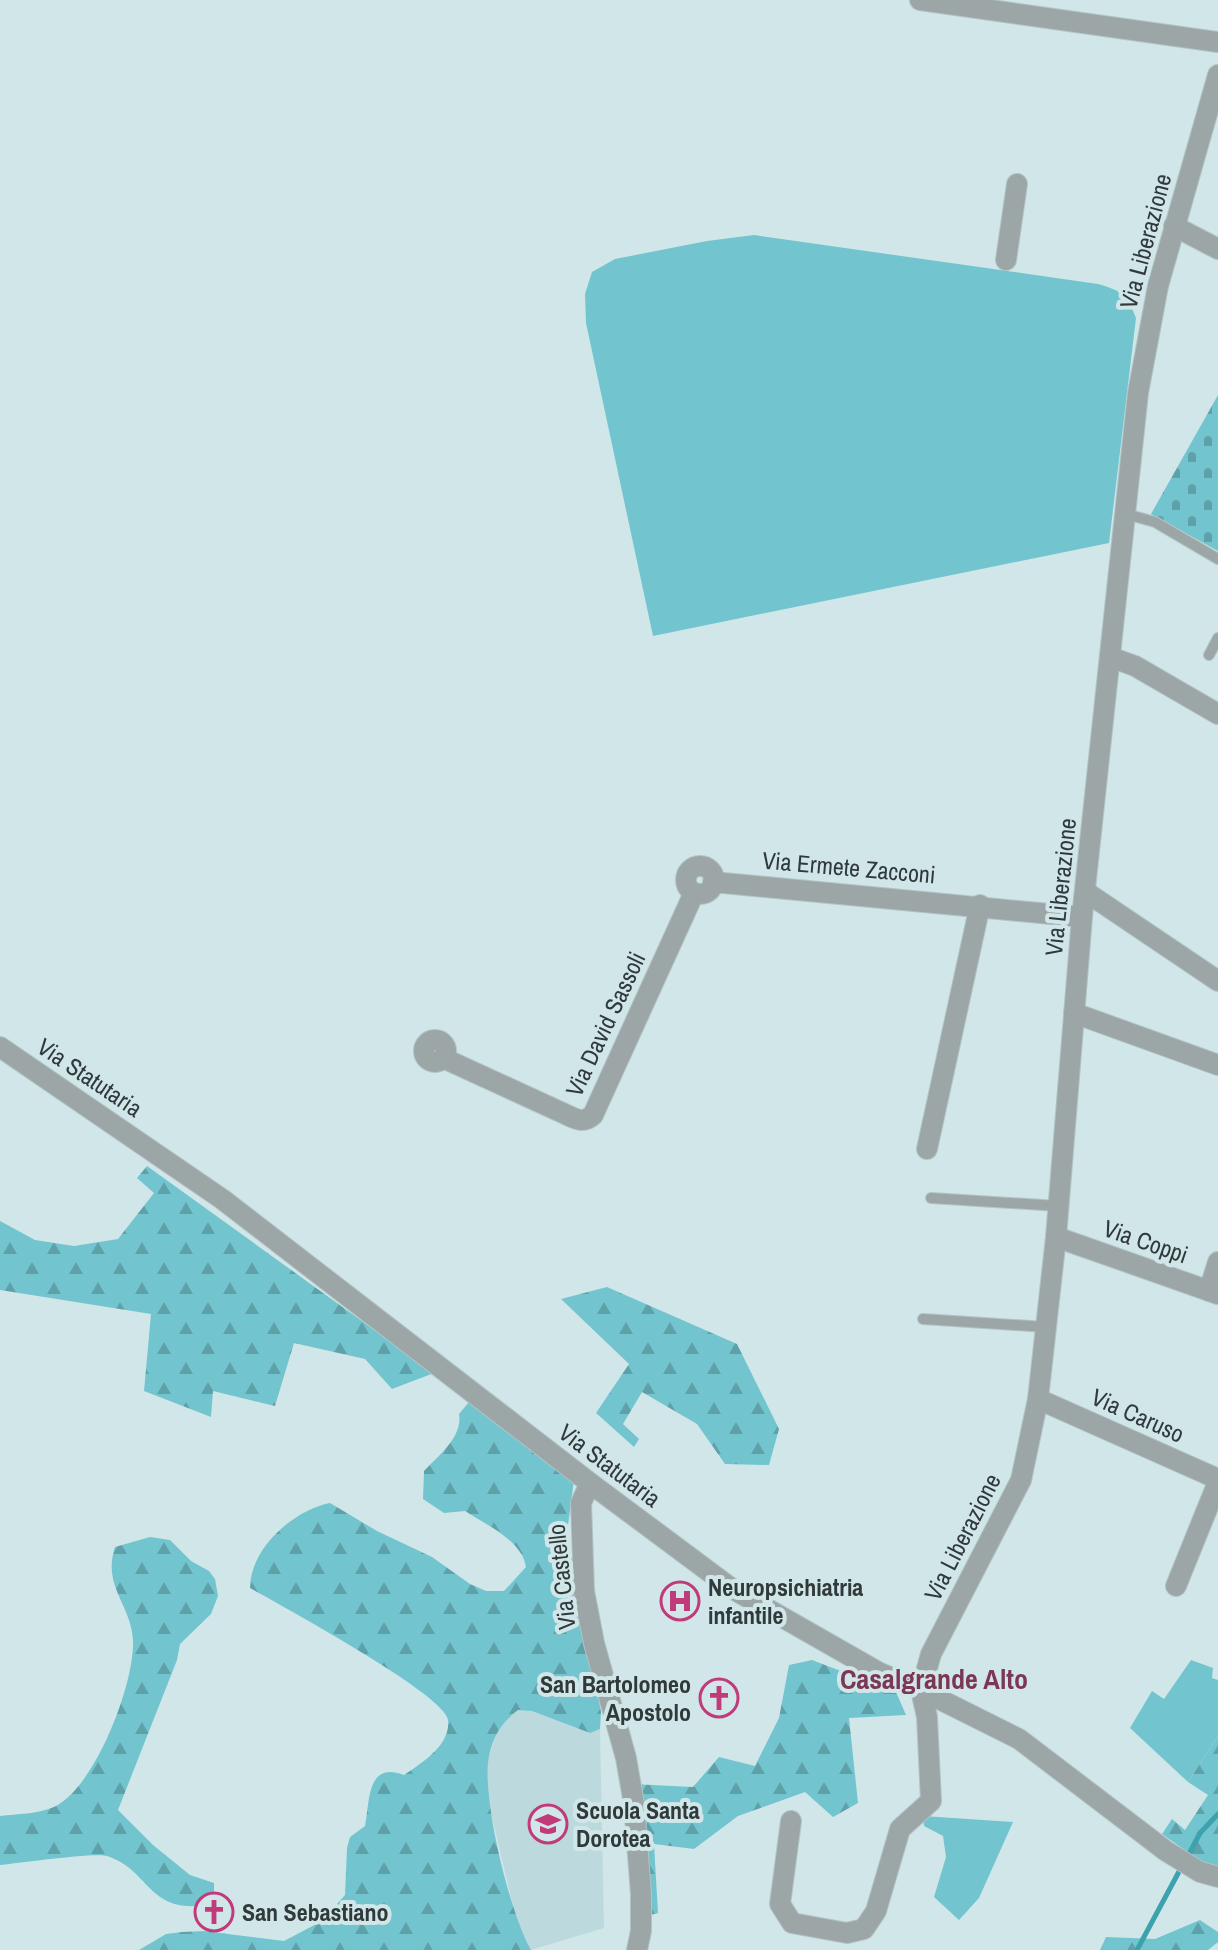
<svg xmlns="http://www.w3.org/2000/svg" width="1218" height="1950" viewBox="0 0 1218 1950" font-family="'Archivo Narrow',sans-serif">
  <defs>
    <pattern id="forest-firs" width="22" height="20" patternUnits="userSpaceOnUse" patternTransform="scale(2)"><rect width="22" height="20" fill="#72c5cf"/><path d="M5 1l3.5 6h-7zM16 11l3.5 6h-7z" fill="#5ea1a9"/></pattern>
    <pattern id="cemetery-stones" width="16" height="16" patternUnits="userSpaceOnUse" patternTransform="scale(2)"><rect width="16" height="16" fill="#72c5cf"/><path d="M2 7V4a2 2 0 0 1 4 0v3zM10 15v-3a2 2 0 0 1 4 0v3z" fill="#5ea1a9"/></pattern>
  </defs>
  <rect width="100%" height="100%" fill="#d1e6e9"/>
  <!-- built -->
  <path fill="#bcdadd" d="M518,1710H532L589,1733L600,1729L604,1928L531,1950L517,1923L488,1800V1758L494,1740L503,1722Z"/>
  <!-- green -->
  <g fill="#72c5cf">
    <path d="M754,235L1098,284C1122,291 1127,295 1136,318L1109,543L653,636L586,323L585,294L592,272L615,259L707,241Z"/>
    <path d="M1191,1660L1213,1668L1212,1678L1218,1680V1736L1188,1782L1130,1728L1152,1691L1164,1699Z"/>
    <path d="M923,1816L1013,1822L979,1898L959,1920L934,1897L946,1857L943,1836L924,1826Z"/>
  </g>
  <!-- forest -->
  <g fill="url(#forest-firs)">
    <path d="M147,1166L434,1373L392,1389L365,1359L294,1343L275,1406L213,1391L211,1417L144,1391L151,1314L0,1290V1221L35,1240L74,1246L118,1239L154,1193L137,1178Z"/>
    <path d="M607,1287L737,1344L779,1429L769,1465L725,1464L697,1424L642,1392L623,1424L639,1439L634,1447L596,1413L629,1364L561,1299Z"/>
    <path d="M469,1402L574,1480L567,1533L601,1712L600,1729L590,1733L532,1711L518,1710C502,1722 493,1736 489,1756C481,1797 510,1914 531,1950H139L166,1934L182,1932L204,1931L284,1941L322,1921L345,1895L347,1848L350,1837L365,1826C370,1803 366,1760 404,1775C422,1763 451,1745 448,1720C446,1695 280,1605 250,1588C250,1548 294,1510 330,1503L377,1531L432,1557L470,1584L486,1591H504L526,1567C522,1540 486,1525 465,1511L444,1513L423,1499L424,1471C438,1456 463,1437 459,1414Z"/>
    <path d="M150,1537L170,1540L191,1561L209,1571L215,1579L218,1596L211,1614L180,1644L177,1660L118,1810L153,1845L190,1875L214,1883V1891L197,1906C147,1909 148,1869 107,1856C96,1852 18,1863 0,1865V1816C17,1814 38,1814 54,1807C95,1788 135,1683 133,1640C131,1604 102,1586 115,1547Z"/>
    <path d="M812,1660L896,1692L906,1715L849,1718L858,1803L833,1817L805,1792L738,1816L694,1849L654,1844L658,1913L641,1918L632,1784L693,1787L719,1757L755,1766L779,1718L789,1665Z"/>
    <path d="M1218,1736V1867L1200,1861L1162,1834L1172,1819L1185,1830L1208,1795L1188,1782Z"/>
    <path d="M1200,1920L1218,1932V1942L1208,1950H1100L1106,1937L1155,1939Z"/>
  </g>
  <!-- cemetery -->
  <path fill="url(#cemetery-stones)" d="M1218,395V551L1151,514Z"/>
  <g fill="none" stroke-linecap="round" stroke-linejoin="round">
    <!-- stream -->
    <g stroke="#3ca2ad" stroke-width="5">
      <path d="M1187,1858L1200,1833L1218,1814"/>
      <path d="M1137,1950L1182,1866"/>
    </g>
    <defs>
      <g id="lane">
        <path d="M1126,514L1155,522L1218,559"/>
        <path d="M1209,655L1218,638"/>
        <path d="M931,1198L1058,1206"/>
        <path d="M923,1319L1045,1327"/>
      </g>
      <g id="street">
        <path d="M920,0L1218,42"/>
        <path d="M1174,226L1218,249"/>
        <path d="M1006,260L1017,184"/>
        <path d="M1110,657L1135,666L1218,714"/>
        <circle cx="700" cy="880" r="14"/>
        <path d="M713,882L1082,917"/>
        <path d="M1086,892L1218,981"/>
        <path d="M1074,1013L1218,1065"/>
        <circle cx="435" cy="1051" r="11"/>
        <path d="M0,1047L222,1199L590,1483L731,1588L880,1673L921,1690L1019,1739L1166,1851L1200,1872L1218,1877"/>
        <path d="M443,1058L565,1114C576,1119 583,1124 593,1115L694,893"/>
        <path d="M927,1149L980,905"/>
        <path d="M1056,1237L1218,1294"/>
        <path d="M1209,1291L1218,1262"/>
        <path d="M1038,1399L1218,1479"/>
        <path d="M590,1483L581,1503L584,1591L594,1643L626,1758L634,1804L641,1894V1931L637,1950"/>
        <path d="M1176,1586L1218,1482"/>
        <path d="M791,1821L780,1904L792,1923L847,1933L864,1929L876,1911L900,1829L931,1801L927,1717L921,1690L931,1654L1021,1480L1038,1399L1056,1237L1082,917L1138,393L1158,286L1218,75"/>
      </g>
    </defs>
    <!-- lane casing -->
    <use href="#lane" stroke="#b1c4c6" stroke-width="12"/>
    <!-- street casing -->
    <use href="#street" stroke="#b1c4c6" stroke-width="22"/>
    <!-- lane -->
    <use href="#lane" stroke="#9da6a7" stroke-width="10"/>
    <!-- street -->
    <use href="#street" stroke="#9da6a7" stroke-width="20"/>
  </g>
  <!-- icons -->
  <defs>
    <symbol id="hospital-ring" viewBox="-11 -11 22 22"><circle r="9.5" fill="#d1e6e9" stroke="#c13a7a" stroke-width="1.5"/><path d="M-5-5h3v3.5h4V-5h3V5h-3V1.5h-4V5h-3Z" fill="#c13a7a"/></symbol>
    <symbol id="church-ring" viewBox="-11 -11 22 22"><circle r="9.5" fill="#d1e6e9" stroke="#c13a7a" stroke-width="1.5"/><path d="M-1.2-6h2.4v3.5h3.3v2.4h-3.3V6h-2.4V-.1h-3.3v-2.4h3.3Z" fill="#c13a7a"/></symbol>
    <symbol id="school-ring" viewBox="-11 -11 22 22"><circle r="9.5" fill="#d1e6e9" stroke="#c13a7a" stroke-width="1.5"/><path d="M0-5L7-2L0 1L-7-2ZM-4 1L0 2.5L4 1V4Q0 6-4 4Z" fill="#c13a7a"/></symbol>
  </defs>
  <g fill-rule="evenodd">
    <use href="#hospital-ring" x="658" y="1579" width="44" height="44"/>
    <use href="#church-ring" x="697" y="1676" width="44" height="44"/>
    <use href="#school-ring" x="526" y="1802" width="44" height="44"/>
    <use href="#church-ring" x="192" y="1890" width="44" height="44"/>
  </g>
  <g text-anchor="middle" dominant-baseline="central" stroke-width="8" stroke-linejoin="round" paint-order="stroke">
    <!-- street labels -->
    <g font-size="24" fill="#313a3b" stroke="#d1e6e9">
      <text transform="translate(1145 241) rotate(-75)">Via Liberazione</text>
      <text transform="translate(849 867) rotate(5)">Via Ermete Zacconi</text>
      <text transform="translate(1060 887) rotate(-84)">Via Liberazione</text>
      <text transform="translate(605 1024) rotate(-65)">Via David Sassoli</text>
      <text transform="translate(90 1077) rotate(34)">Via Statutaria</text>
      <text transform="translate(1146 1241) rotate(19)">Via Coppi</text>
      <text transform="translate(1138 1415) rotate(24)">Via Caruso</text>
      <text transform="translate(610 1465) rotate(37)">Via Statutaria</text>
      <text transform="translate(962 1537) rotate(-63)">Via Liberazione</text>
      <text transform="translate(561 1577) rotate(-96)">Via Castello</text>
    </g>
    <!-- poi labels -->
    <g font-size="24" font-weight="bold" fill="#313a3b" stroke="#d1e6e9" text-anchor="start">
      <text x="708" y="1587">Neuropsichiatria<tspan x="708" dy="28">infantile</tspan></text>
      <text x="691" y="1684" text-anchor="end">San Bartolomeo<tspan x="691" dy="28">Apostolo</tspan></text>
      <text x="576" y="1810">Scuola Santa<tspan x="576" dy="28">Dorotea</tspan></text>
      <text x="242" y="1912">San Sebastiano</text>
    </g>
    <!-- quarter labels -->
    <g font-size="28" font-weight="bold" fill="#7b3754" stroke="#d1e6e9">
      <text x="934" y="1679">Casalgrande Alto</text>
    </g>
  </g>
</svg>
